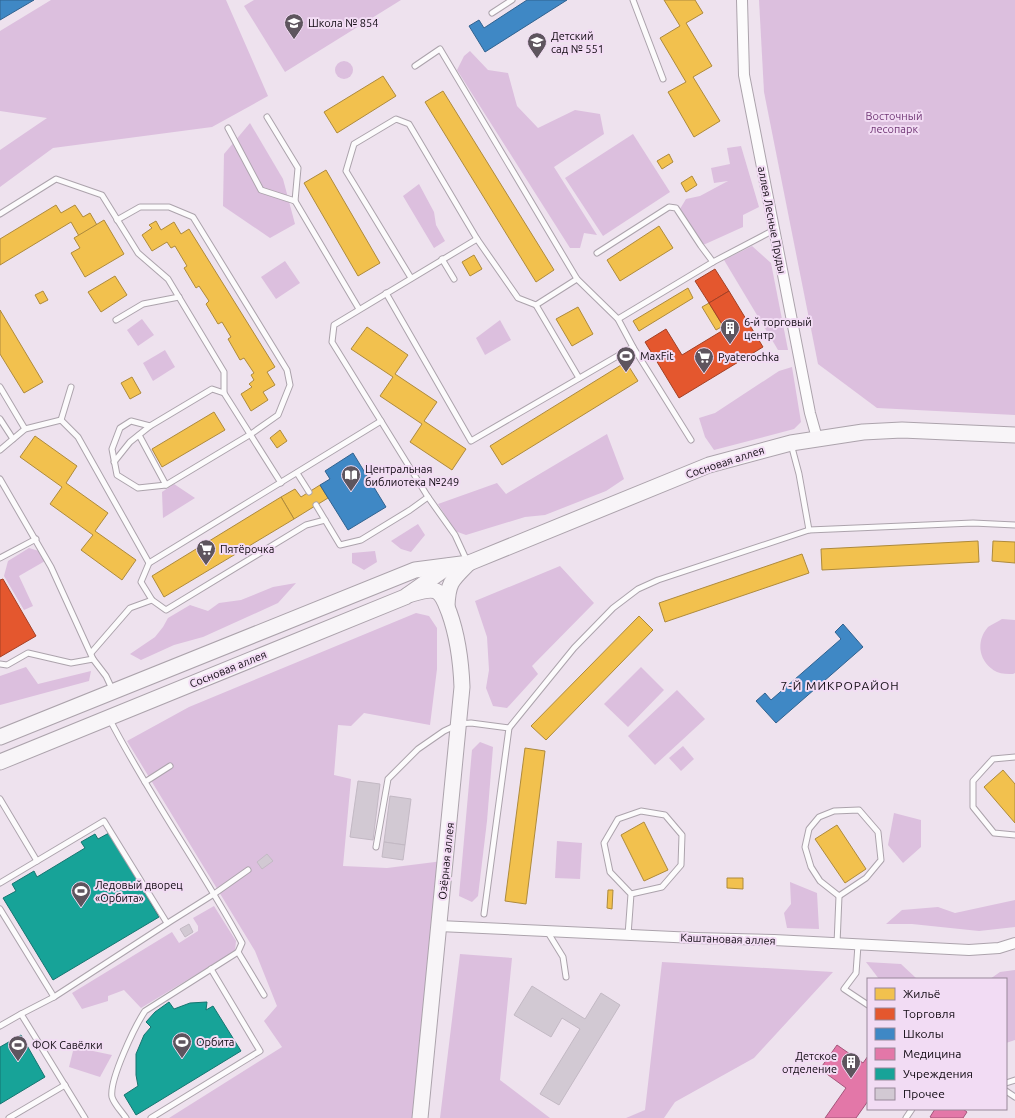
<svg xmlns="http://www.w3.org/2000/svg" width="1015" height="1118" viewBox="0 0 1015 1118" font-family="Ubuntu,sans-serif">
  <rect width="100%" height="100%" fill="#eee2ee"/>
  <!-- green -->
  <g fill="#dcbfde">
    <path d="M51,0H226L268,96L212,127L53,148L0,187V150L47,118L0,111V31Z"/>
    <path d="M254,0H401L285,72L244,6Z"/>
    <path d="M759,0H1015V415L877,408L818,364L764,92Z"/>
    <path d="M470,51L488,70L508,73L517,106L538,128L575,110L600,114L604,134L554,167L597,235L584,233L580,248H570L457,70L464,56Z"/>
    <circle cx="344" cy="70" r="9"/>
    <path d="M250,123L283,179L295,224L270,238L223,206L224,154Z"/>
    <path d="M633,134L670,192L603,236L565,178Z"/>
    <path d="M741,146L759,207L743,215V227L701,246L680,209L686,199L700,196L728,181L714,183L711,168L730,164L727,148Z"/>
    <path d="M419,184L434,212L436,225L445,241L434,248L403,196Z"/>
    <path d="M752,246L771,263L788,350H778L724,260Z"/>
    <path d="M285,261L300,283L276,299L261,277Z"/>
    <path d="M142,319L154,335L138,346L127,330Z"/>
    <path d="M500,320L511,340L485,355L476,338Z"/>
    <path d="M165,350L175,367L153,381L143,363Z"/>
    <path d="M792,367L801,422L794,429L714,450L705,437L699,418L715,413L779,371Z"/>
    <path d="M607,434L624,479L606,491L545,515L525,517L466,535L455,531L438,504L497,483L506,494Z"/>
    <path d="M174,484L195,498L163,518L162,492Z"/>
    <path d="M418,524L425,535L411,552L401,549L391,541Z"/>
    <path d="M29,548L39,551L45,561L19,576L33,606L24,610L4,576L8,561Z"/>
    <path d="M375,551L377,562L364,570L352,563V553Z"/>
    <path d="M560,566L594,603L532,666L538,674L507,708L493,706L486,688L489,670L487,637L475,601Z"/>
    <path d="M296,583L278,603L203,637L174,645L141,660L130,654L155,637L163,627L168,618L190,605L208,611L219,603L241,600L273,587Z"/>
    <path d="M416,613L429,616L437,628V669L430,725L364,713L351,726L338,725L334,775L351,779L343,866L387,868L443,861L414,1118H169L282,1047L264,1021L277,1006L255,951L127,741L189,707Z"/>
    <path d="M1002,619L1015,620V673L1013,674C1008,674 1002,674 997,672C979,663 975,642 988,627C992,624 998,622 1002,619Z"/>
    <path d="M26,667L38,684L91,671L89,681L0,705V676Z"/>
    <path d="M641,667L664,690L628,727L604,704Z"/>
    <path d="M677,690L705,719L655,765L628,736Z"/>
    <path d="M480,742L493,747L487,821L478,896L472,902L459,896L472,750Z"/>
    <path d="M683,746L694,759L681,771L669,758Z"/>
    <path d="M894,813L921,820V847L903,863L888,845Z"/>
    <path d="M557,841L582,843L580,879L555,878Z"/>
    <path d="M790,882L817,893L819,929L787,928L784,913L791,904Z"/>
    <path d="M1015,900V927L979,931L912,924H886L902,910L938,907L955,913Z"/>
    <path d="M214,906L236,941L235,951L141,1008L124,990L108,996V1001L82,1009L72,993L172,932L179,943L198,931V926L193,918Z"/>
    <path d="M460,954L512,958L500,1080L550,1118H440Z"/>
    <path d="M662,962L833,972L754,1058L675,1102L664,1118H626L645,1110Z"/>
    <path d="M866,962L901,964L917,979H879Z"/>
    <path d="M1015,970V1040L1006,1043V979H990L1000,972Z"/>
    <path d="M74,1047L112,1055L100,1077L69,1067Z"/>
  </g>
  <!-- homes -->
  <g fill="#f2c14e" stroke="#ae8a3c">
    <path d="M664,0H695L703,13L686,23L712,66L693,77L720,121L694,137L668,92L686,82L660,38L680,26Z"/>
    <path d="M383,76L396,96L337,133L324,112Z"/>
    <path d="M443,91L554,270L536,282L425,102Z"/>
    <path d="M669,154L673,162L662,169L657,161Z"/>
    <path d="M326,170L380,263L358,276L304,183Z"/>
    <path d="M692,176L697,185L686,192L681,183Z"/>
    <path d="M56,205L61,213L75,205L83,217L90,213L97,225L79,236L71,222L0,265V239Z"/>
    <path d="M104,220L124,254L85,277L71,253L80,248L74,238Z"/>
    <path d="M156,221L161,230L174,222L181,234L189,229L275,367L267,372L275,385L263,392L268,400L251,411L241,394L252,387L249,384L254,380L251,375L254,373L244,358L240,360L228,339L231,337L222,322L218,324L206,304L209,301L199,286L196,288L184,268L187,266L175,246L171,248L167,242L152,251L142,235L152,228L149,225Z"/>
    <path d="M659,226L673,248L620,281L607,260Z"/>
    <path d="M474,255L482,269L470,276L462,262Z"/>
    <path d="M115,276L127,295L101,312L88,292Z"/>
    <path d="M688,288L693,298L639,331L633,321Z"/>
    <path d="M43,291L48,300L40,304L35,295Z"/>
    <path d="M709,303L723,326L716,330L702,307Z"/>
    <path d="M578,307L593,334L572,346L556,319Z"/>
    <path d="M0,310L43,382L24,393L0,354Z"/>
    <path d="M367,327L408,355L395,374L437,402L424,421L466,449L452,470L410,442L422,424L380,396L393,377L351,349Z"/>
    <path d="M626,362L638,381L502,465L490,446Z"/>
    <path d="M132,377L141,393L130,399L121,383Z"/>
    <path d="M214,412L225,430L162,467L152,449Z"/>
    <path d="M280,430L287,441L277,448L270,438Z"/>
    <path d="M35,436L77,466L66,483L108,513L95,531L136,560L122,580L81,550L93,535L50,504L62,487L20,457Z"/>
    <path d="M320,485L328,498L294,519L281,497L295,489L301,497Z"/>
    <path d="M281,497L294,519L164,597L152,576Z"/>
    <path d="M978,541L979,562L822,570L821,549Z"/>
    <path d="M993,541L1015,542V563L992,561Z"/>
    <path d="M802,554L809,573L665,622L659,603Z"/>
    <path d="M639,616L653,630L546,740L531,726Z"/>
    <path d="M525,748L545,751L526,904L505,901Z"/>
    <path d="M1003,770L1015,784V823L984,787Z"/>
    <path d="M644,822L668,870L644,881L621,835Z"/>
    <path d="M837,825L866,869L845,883L815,839Z"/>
    <path d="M727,878H743V889L727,888Z"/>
    <path d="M608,890H613L612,909L607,908Z"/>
  </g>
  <!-- shops -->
  <g fill="#e4572e" stroke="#a44025">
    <path d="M715,269L729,291L709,303L695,281Z"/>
    <path d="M729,291L763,347L679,398L645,342L666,329L682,355L725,329L709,303Z"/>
    <path d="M3,579L36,636L0,657V580Z"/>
  </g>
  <!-- schools -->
  <g fill="#3f88c5" stroke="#31628f">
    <path d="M0,0H34L0,20Z"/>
    <path d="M527,0H567L485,52L469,26L479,20L484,28Z"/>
    <path d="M353,453L386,507L348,530L320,485L330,479L325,471Z"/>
    <path d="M843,624L863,647L776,723L756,701L765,693L771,700L841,639L835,632Z"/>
  </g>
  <!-- health -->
  <g fill="#e377a8" stroke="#a4567b">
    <path d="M837,1045L863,1063L868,1056V1101L856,1118H825L846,1088L820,1069Z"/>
    <path d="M935,1109H963L967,1112L963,1118H932L930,1117Z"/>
  </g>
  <!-- public -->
  <g fill="#17a398" stroke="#157570">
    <path d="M109,833L159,917L53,980L3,898L16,891L12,884L34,871L37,877L85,848L81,842L95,834L98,839Z"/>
    <path d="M169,1002L174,1009L190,1003L207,1002L206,1010L213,1006L241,1051L136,1115L124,1095L138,1086L136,1075V1054L144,1035L151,1027L146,1022L155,1012Z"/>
    <path d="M21,1035L45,1077L0,1104V1047Z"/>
  </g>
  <!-- building -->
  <g fill="#d2c9d3" stroke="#c3b9c4">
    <path d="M358,781L380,784L373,840L350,837Z"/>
    <path d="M390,796L411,799L405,845L384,842Z"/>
    <path d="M384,842L405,845L403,860L382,857Z"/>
    <path d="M267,854L273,861L262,869L257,862Z"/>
    <path d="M189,924L193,932L185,937L180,929Z"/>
    <path d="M532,986L585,1019L601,993L620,1005L559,1105L540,1094L580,1029L562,1018L551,1037L514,1015Z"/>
  </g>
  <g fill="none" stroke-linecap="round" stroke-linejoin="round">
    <defs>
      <g id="lane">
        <path d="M633,0L663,79"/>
        <path d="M492,13L512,0"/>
        <path d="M415,66L440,49L577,279L618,319L633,347L691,440"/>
        <path d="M267,117L298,168L295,201L359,309"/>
        <path d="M228,128L261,190L295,201"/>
        <path d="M0,214L56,179L102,195L138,253L168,279L224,372V393L281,483"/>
        <path d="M117,220L140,207H169L193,217L287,370L290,385L278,415L251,434L166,485L138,488L117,475L112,449L120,428L131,421L150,426L212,389L224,393"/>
        <path d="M597,253L669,207L676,208L701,246L713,262"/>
        <path d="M442,259L454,279"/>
        <path d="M411,278L346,171L354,144L396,119L409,124L477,239L518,298L536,305L577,279"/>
        <path d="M386,293L471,441L633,347"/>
        <path d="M536,305L579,378"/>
        <path d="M618,319L713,262L774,230"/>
        <path d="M116,320L143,304L179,297"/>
        <path d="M0,387L25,429"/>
        <path d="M0,419L13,439"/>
        <path d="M61,420L71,387"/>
        <path d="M139,435L166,485"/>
        <path d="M791,444L799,474L809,530"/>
        <path d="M0,450L25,429L61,420L78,437L149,563L381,421"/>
        <path d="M114,462L130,442L150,426"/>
        <path d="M297,473L309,492"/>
        <path d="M0,479L51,567L93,659L106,676L113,691"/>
        <path d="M316,505L325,520"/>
        <path d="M0,558L36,539"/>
        <path d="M467,561L455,535L428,497L332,342L334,325L477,239"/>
        <path d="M149,563L141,582L152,600L166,610L306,525L325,520L340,545L361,540L410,510L428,497"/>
        <path d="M91,653L130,608L152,600"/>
        <path d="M0,664L7,665L28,653L71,663L93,659"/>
        <path d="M109,718C149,796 200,866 242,943L238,952L145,1011C135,1026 109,1080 112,1097C114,1104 122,1112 126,1118"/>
        <path d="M1015,757L993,759L973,781V807L994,833L1015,835"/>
        <path d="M145,782L170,766"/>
        <path d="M0,799L37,861"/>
        <path d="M859,810L878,832L881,860L866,878L839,896L820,881L811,867L805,847L809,829L819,817L834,811Z"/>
        <path d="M376,847L388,779L418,749L444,731L459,724L471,723L509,728"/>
        <path d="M0,883L104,821L167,923"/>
        <path d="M0,909L54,997L171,921L214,894L248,870"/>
        <path d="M484,914L509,728L574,648L613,608L638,589L658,580L809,530L973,523L1015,525"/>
        <path d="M547,931L563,957L566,977"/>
        <path d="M628,935L631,894L610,872L604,843L618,819L641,811L665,815L682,835L681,865L662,887L631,894"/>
        <path d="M837,944L839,896"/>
        <path d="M858,945L856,973L844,989L868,1005"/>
        <path d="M238,952L264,995"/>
        <path d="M21,1014L54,997"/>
        <path d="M0,1026L21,1014L85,1118"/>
        <path d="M1006,1083L1015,1080"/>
        <path d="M1006,1091L1015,1097"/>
        <path d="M9,1118L65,1085"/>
        <path d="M151,1118L260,1051L211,969"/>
        <path d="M906,1118L912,1109"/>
      </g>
      <g id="street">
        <path d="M742,0L744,75L810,413L817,438"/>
        <path d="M439,926L695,938L774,940L969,950L999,948L1015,943"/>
      </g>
      <g id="secondary">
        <path d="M408,595C416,593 428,588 436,591C443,594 446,605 449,612C458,637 461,661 462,687L420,1118"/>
        <path d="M447,606C448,582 452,580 469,563"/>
        <path d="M0,737L415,570L469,563L709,465L791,443L863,432L902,430L1015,435"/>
        <path d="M0,762L405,597L449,566"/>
      </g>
    </defs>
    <!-- lane casing -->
    <use href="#lane" stroke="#aca3ac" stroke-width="7"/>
    <!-- street casing -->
    <use href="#street" stroke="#aca3ac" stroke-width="12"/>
    <!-- secondary casing -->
    <use href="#secondary" stroke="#aca3ac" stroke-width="17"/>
    <!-- lane -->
    <use href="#lane" stroke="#fcfbfc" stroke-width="5"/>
    <!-- street -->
    <use href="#street" stroke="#fcfbfc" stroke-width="10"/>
    <!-- secondary -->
    <use href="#secondary" stroke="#f8f5f8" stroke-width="15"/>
  </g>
  <!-- icons -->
  <defs>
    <symbol id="school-pin" viewBox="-11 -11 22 30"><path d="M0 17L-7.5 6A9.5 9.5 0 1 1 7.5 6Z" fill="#5e555e" stroke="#f2dcf4"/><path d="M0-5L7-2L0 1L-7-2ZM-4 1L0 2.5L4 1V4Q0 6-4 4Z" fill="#fff"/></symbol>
    <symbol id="building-pin" viewBox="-11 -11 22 30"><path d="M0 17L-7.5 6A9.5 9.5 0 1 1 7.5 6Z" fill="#5e555e" stroke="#f2dcf4"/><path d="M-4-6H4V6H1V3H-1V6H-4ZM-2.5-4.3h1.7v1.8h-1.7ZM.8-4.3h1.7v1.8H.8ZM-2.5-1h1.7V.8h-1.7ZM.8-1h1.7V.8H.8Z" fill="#fff"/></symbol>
    <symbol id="stadium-pin" viewBox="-11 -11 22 30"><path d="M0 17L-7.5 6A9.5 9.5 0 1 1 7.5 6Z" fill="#5e555e" stroke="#f2dcf4"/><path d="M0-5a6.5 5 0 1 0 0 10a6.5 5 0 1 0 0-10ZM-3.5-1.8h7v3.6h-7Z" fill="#fff"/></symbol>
    <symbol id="supermarket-pin" viewBox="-11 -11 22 30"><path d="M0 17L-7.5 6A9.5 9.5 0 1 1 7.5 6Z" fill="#5e555e" stroke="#f2dcf4"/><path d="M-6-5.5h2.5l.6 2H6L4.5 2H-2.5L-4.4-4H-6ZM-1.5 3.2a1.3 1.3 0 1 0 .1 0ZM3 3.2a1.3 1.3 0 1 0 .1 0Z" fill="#fff"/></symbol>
    <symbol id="library-pin" viewBox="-11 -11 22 30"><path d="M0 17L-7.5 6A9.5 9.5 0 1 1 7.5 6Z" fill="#5e555e" stroke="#f2dcf4"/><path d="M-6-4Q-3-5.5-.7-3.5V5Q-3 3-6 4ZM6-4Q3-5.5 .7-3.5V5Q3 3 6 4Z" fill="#fff"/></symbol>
  </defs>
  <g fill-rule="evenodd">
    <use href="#school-pin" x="283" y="12" width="22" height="30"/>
    <use href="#school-pin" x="526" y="31" width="22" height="30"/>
    <use href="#building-pin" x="719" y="317" width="22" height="30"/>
    <use href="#stadium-pin" x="615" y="345" width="22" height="30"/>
    <use href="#supermarket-pin" x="693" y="346" width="22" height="30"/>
    <use href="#library-pin" x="340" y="464" width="22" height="30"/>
    <use href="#supermarket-pin" x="195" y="538" width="22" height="30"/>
    <use href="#stadium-pin" x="70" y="880" width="22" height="30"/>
    <use href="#stadium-pin" x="171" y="1031" width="22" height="30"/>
    <use href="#stadium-pin" x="7" y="1034" width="22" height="30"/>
    <use href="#building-pin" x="840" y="1051" width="22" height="30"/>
  </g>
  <g text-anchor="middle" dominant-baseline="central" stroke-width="4" stroke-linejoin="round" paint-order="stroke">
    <!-- poi labels -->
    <g font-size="11" fill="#100911" stroke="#f2dcf4" text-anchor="start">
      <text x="308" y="23">Школа № 854</text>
      <text x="551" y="36">Детский<tspan x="551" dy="13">сад № 551</tspan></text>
      <text x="744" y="322">6-й торговый<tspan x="744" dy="13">центр</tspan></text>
      <text x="640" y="356">MaxFit</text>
      <text x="718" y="357">Pyaterochka</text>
      <text x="365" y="469">Центральная<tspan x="365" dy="13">библиотека №249</tspan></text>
      <text x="220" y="549">Пятёрочка</text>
      <text x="95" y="885">Ледовый дворец<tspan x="95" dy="13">«Орбита»</tspan></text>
      <text x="196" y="1042">Орбита</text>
      <text x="32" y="1045">ФОК Савёлки</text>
      <text x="837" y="1056" text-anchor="end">Детское<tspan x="837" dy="13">отделение</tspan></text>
    </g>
    <!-- park labels -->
    <g font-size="11" fill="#713876" stroke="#f2dcf4">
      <text x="894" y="116">Восточный<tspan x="894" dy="13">лесопарк</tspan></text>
    </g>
    <!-- street labels -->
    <g font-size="11" fill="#100911" stroke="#f2dcf4">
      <text transform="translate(772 220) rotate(79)">аллея Лесные Пруды</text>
      <text transform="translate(725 462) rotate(-18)">Сосновая аллея</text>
      <text transform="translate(228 669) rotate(-22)">Сосновая аллея</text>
      <text transform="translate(446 861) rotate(-84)">Озёрная аллея</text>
      <text transform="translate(728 939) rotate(2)">Каштановая аллея</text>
    </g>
    <!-- neighbourhood labels -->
    <g font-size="12" letter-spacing="1" fill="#100911" stroke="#f2dcf4">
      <text x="840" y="685">7-Й МИКРОРАЙОН</text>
    </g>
  </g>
  <!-- legend -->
  <rect x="867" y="978" width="140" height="132" fill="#f2dcf4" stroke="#988899"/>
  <rect x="875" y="988" width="20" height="12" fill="#f2c14e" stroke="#988899"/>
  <text x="903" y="998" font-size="12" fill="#100911">Жильё</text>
  <rect x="875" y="1008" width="20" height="12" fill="#e4572e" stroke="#988899"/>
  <text x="903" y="1018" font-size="12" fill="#100911">Торговля</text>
  <rect x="875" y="1028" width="20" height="12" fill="#3f88c5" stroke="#988899"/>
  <text x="903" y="1038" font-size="12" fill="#100911">Школы</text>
  <rect x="875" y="1048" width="20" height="12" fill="#e377a8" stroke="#988899"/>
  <text x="903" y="1058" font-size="12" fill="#100911">Медицина</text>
  <rect x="875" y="1068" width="20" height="12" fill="#17a398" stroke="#988899"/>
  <text x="903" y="1078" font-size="12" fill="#100911">Учреждения</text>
  <rect x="875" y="1088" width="20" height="12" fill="#d2c9d3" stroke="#988899"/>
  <text x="903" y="1098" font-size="12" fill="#100911">Прочее</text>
</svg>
